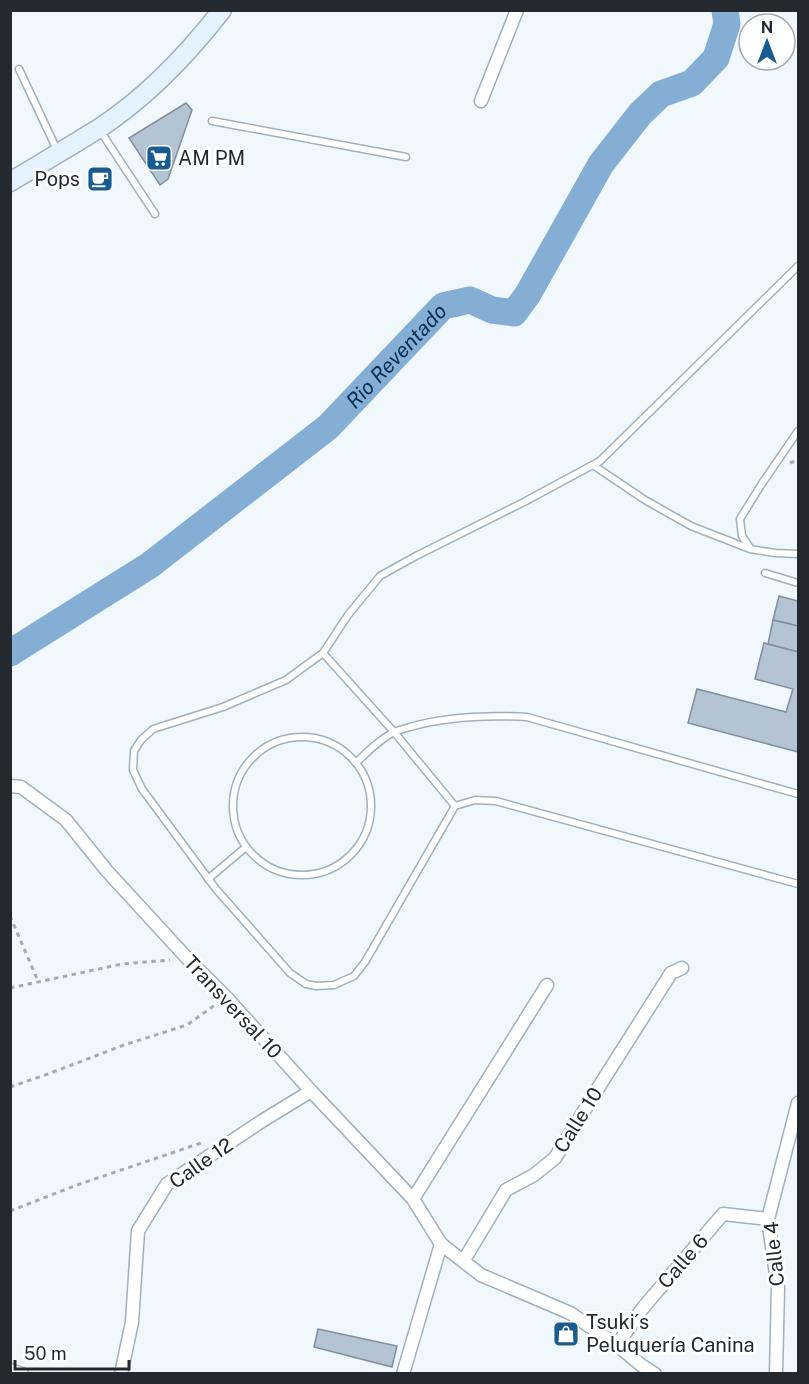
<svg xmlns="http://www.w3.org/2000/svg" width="809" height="1384" viewBox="0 0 809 1384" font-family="'Public Sans',sans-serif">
  <rect width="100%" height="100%" fill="#f0f7fd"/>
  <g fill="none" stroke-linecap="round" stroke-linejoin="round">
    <!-- river -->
    <path stroke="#85aed4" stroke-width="27" id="s1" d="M10,653L150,565L328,427L443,306L470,300L492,310L514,313L528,294L601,164L640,114L661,94L692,83L716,58L727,24L725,10"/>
  </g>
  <!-- building -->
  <g fill="#b4c4d3" stroke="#808f9d" stroke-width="1.5">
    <path d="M186,103L192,110L168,179L160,185L129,138Z"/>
    <path d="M779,596L798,601V626L773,620Z"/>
    <path d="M773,620L798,626V652L768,644Z"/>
    <path d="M764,643L798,652V752L688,723L697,689L786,712L793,689L755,679Z"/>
    <path d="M318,1329L397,1346L392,1367L314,1347Z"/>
  </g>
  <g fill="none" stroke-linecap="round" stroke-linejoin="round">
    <defs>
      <g id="lane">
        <path d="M19,69L58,152"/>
        <path d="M212,121L406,157"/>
        <path d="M99,129L155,214"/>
        <path d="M798,266L600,461L524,502L416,556L380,576L348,615L323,653L286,680L223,707L153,729L141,740L134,751L133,770L142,789L216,889L290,973L306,984L316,986L334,985L354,976L365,962L455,806L475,800L496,801L798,884"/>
        <path d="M593,465L645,500L691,526L750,549L775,553L798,554"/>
        <path d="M750,548L742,536L740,519L761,485L798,431"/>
        <path d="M765,573L798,583"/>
        <path d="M323,653L394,732L455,806"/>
        <circle cx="302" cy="806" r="69"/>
        <path d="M356,763C367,752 378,741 392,733C397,730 404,729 410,727C448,716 488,715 527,717L798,794"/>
        <path d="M208,879L246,847"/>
      </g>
      <g id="street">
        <path d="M481,101L517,10"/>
        <path d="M10,786L21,787L66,820L107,871L186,957L227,998L311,1091L413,1199L441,1244L481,1275L570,1313L617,1345L641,1365L655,1374"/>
        <path d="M413,1199L547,985"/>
        <path d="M464,1260L506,1190L534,1175L555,1158L600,1085L671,973L682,968"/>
        <path d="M617,1345L642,1309L723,1214L768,1219"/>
        <path d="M10,1370L22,1374"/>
        <path d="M121,1374L132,1322L138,1231L167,1184L262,1121L311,1091"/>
        <path d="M403,1374L441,1244"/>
        <path d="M776,1374L778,1288L768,1219L798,1103"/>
      </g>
      <path id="secondary" d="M10,182C40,164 69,147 98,129C146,98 187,55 222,10"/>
    </defs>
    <!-- lane casing -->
    <use href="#lane" stroke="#a0b0be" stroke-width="9"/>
    <!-- street casing -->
    <use href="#street" stroke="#a0b0be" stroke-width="15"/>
    <!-- secondary casing -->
    <use href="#secondary" stroke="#a0b0be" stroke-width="21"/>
    <!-- path -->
    <g stroke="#a4abb1" stroke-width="3" stroke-dasharray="4.5 4.5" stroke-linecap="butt">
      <path d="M790,463L798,460"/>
      <path d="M10,916L38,981"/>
      <path d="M10,988L122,964L170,960"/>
      <path d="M10,1087L48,1074L124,1045L187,1025L215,1005"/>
      <path d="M10,1211L77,1185L204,1142"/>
    </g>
    <!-- lane -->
    <use href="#lane" stroke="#fff" stroke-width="6"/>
    <!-- street -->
    <use href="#street" stroke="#fff" stroke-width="12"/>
    <!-- secondary -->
    <use href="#secondary" stroke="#e4f2ff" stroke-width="18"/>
  </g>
  <!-- icons -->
  <defs>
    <symbol id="supermarket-square" viewBox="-11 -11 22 22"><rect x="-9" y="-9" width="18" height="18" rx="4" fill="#175b90" stroke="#fff"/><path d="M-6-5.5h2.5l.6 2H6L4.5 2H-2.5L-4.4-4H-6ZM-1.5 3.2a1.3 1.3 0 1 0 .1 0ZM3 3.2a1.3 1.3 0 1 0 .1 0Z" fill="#fff"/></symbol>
    <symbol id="cafe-square" viewBox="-11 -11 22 22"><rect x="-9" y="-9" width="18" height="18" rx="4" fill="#175b90" stroke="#fff"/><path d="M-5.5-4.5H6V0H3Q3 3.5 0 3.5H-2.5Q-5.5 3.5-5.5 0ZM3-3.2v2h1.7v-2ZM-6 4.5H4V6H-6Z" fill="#fff"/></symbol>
    <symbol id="shop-square" viewBox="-11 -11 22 22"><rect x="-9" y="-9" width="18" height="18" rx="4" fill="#175b90" stroke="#fff"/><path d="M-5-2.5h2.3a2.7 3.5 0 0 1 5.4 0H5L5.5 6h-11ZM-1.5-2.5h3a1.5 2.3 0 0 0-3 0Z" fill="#fff"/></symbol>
  </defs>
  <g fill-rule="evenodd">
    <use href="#supermarket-square" x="144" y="143" width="30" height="30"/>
    <use href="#cafe-square" x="85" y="164" width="30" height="30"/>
    <use href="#shop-square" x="551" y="1319" width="30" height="30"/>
  </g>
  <g text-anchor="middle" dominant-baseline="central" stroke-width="6" stroke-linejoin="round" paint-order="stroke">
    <!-- poi labels -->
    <g font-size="20" fill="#23292f" stroke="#fff" text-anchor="start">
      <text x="178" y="158">AM PM</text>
      <text x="80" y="179" text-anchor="end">Pops</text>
      <text x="586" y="1322">Tsuki´s<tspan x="586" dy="23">Peluquería Canina</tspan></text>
    </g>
    <!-- street labels -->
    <g font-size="20" fill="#23292f" stroke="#fff">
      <text transform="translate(233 1007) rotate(47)">Transversal 10</text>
      <text transform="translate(578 1120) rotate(-58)">Calle 10</text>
      <text transform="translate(201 1163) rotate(-35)">Calle 12</text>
      <text transform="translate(774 1254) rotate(-96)">Calle 4</text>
      <text transform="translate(683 1261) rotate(-49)">Calle 6</text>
    </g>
    <!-- water labels -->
    <g font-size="21" font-style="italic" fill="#002f53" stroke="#fff">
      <text stroke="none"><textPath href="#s1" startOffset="489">Rio Reventado</textPath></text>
    </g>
  </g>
  <!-- border -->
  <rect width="809" height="1384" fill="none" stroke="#23292f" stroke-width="24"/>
  <!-- north arrow -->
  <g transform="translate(767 42)"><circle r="28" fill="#ffffff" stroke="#a7a9ac" stroke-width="1.5"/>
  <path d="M0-4.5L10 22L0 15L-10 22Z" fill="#175b90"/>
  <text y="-9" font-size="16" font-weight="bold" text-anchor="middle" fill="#23292f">N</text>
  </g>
  <!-- scale -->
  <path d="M15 1360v9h114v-9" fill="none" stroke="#23292f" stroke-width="3"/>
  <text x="24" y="1360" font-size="18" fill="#23292f" stroke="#ffffff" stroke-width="4.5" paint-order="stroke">50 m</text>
</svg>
